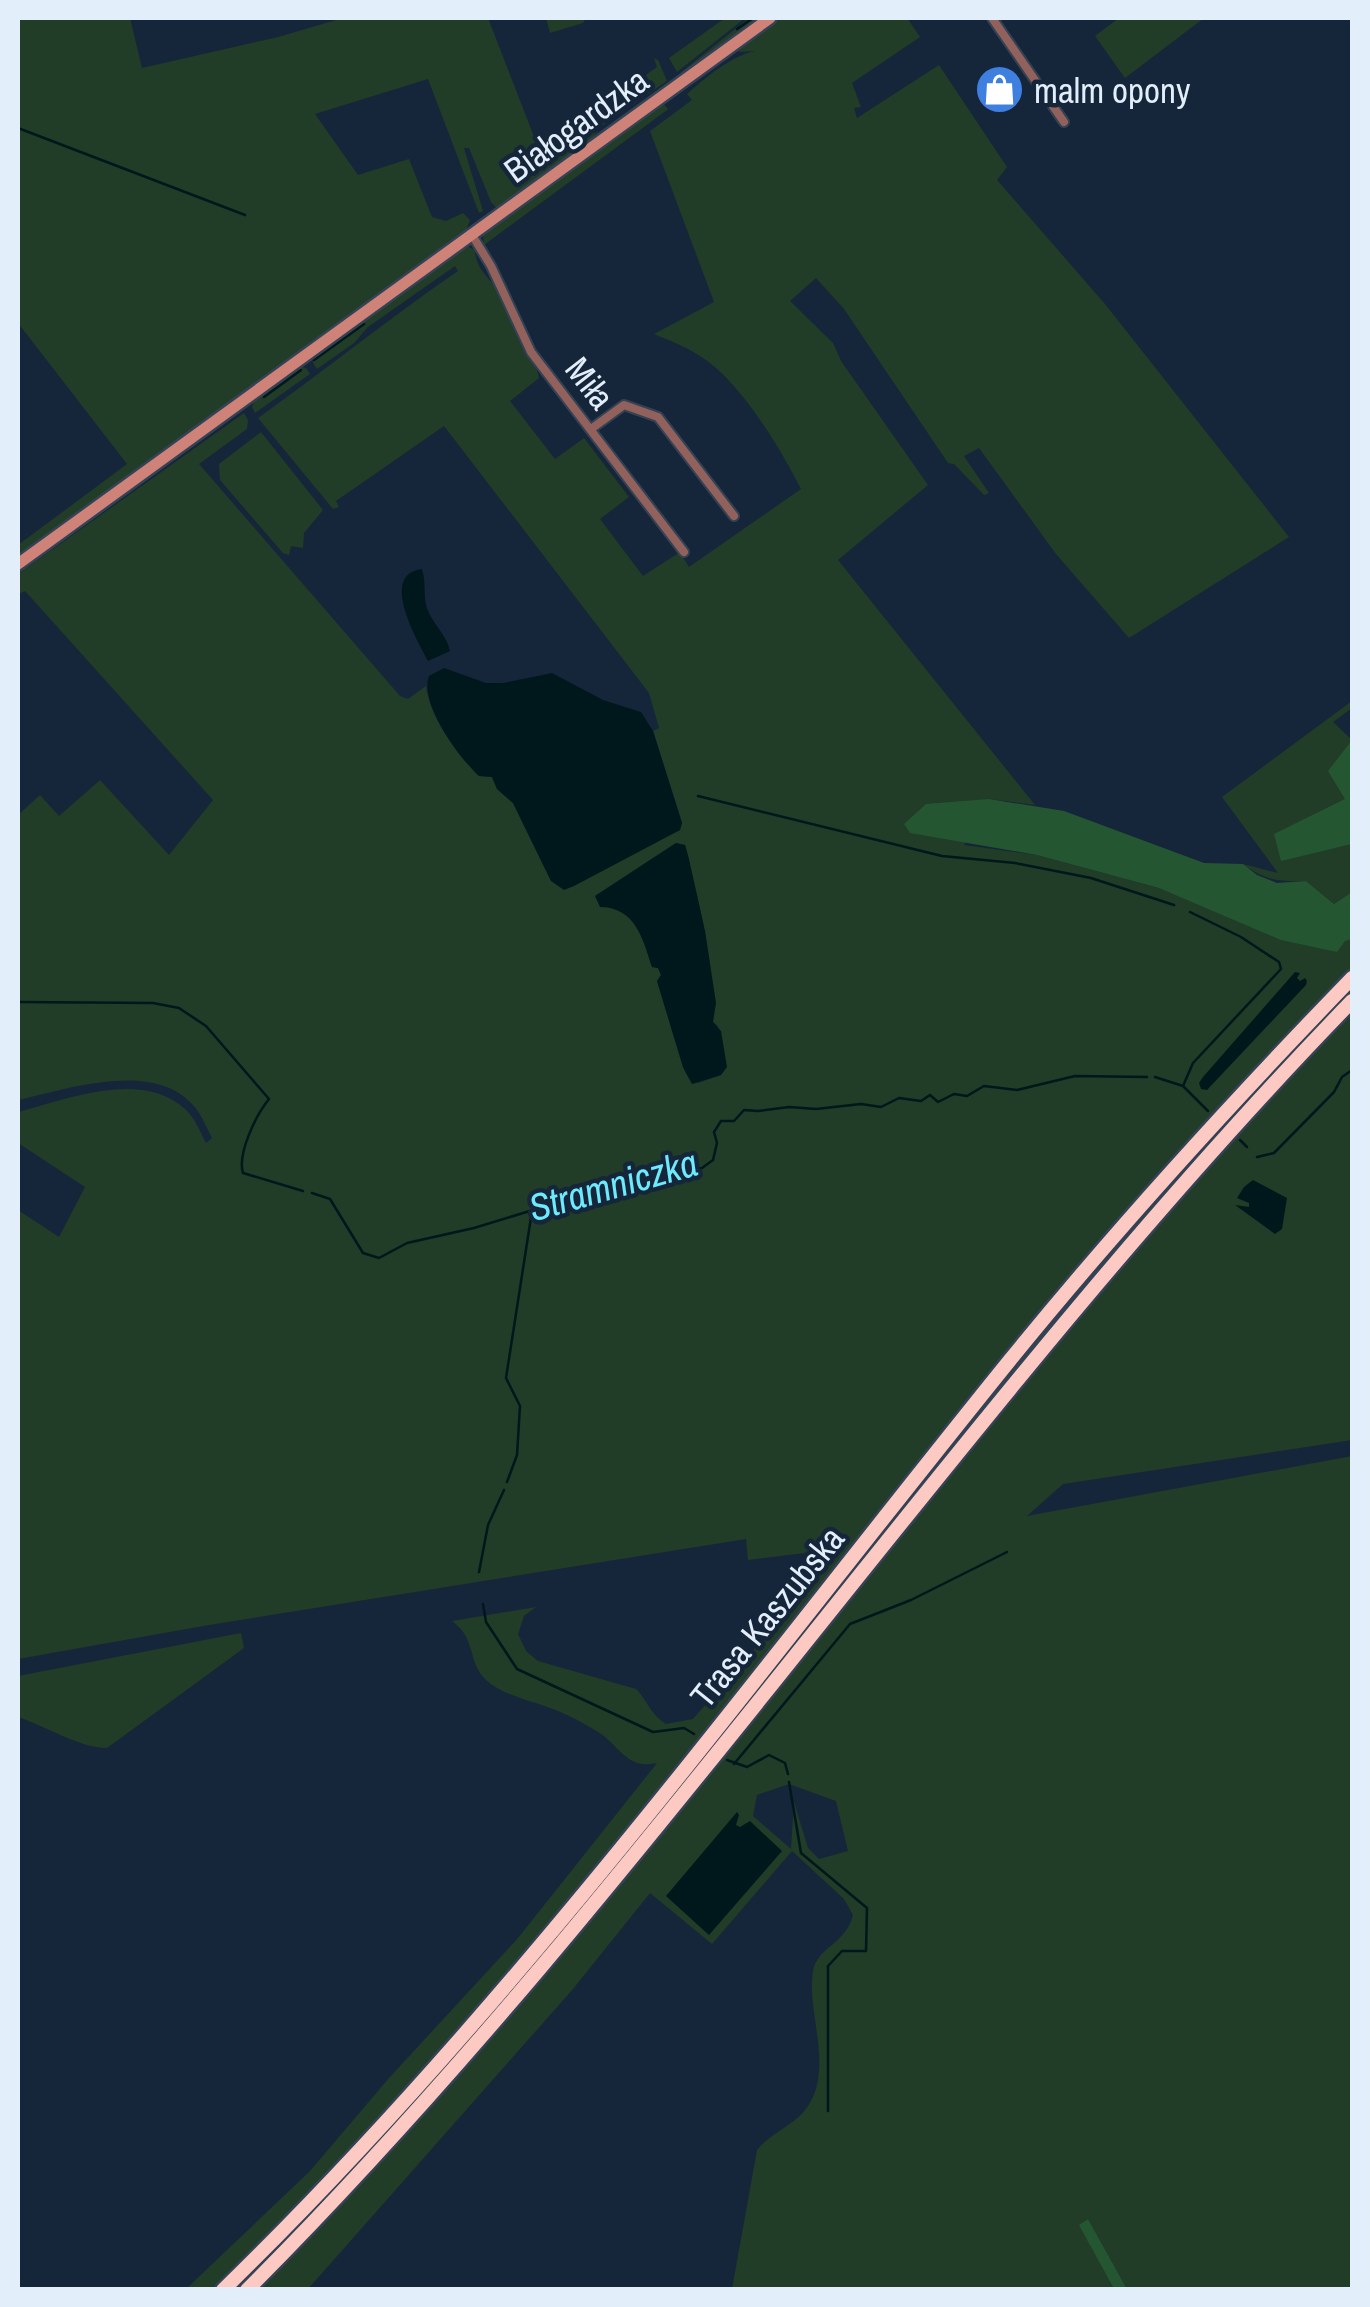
<svg xmlns="http://www.w3.org/2000/svg" width="1370" height="2307" viewBox="0 0 1370 2307" font-family="'Archivo Narrow',sans-serif">
  <rect width="100%" height="100%" fill="#16263a"/>
  <!-- green -->
  <g fill="#213c27" fill-rule="evenodd">
    <path d="M18,18H130L142,68L278,37L343,18H488L538,147L577,124L657,67L654,58L658,60L667,81L600,127L590,143L497,209L491,202L469,148H464L483,211L479,213L428,79L315,114L358,175L409,159L432,217L446,221L463,213L470,220L465,234L18,559V545L127,464L18,323Z"/>
    <path d="M546,18H586L583,23L550,33Z"/>
    <path d="M725,18H745L677,72L669,58Z"/>
    <path d="M749,18H762L687,72L680,73Z"/>
    <path d="M777,18H907L920,37L852,83L861,107L854,108L857,118L939,65L1007,167L997,180L1105,304L1289,537L1129,638L1056,554L979,448L964,456L989,493L984,495L954,464L948,463L844,309L816,278L790,301L833,343L841,361L928,485L838,560L1035,805L989,799L964,845L1037,855L1159,888L1194,902L1345,940L1352,939V1440L1063,1484L1027,1516L1352,1456V2289H1127L1088,2219L1080,2225L1114,2289H732L757,2150C770,2133 793,2126 805,2110C836,2071 806,2013 813,1971C817,1947 846,1944 853,1915L844,1899L792,1851L712,1944L650,1893L573,1989L308,2289H186L310,2171L389,2078L518,1938L657,1763C624,1770 620,1743 593,1729C582,1722 570,1716 558,1711C537,1702 503,1696 486,1680C467,1662 477,1639 452,1621L536,1607L524,1616L518,1634L526,1651L538,1661L636,1689C648,1701 650,1714 666,1724L693,1719L765,1636L813,1552L748,1560L746,1539L209,1625L18,1659V1210L59,1237L85,1187L18,1143V1112C67,1099 142,1069 185,1109C195,1118 200,1132 206,1143L212,1138C206,1127 201,1113 192,1104C152,1060 67,1089 18,1100V815L40,795L59,816L100,780L169,855L213,800L25,591L18,594V574L244,413L248,420L247,429L199,464L400,696L408,699L426,686C430,719 457,752 479,776L492,777L497,789L513,803L551,881L639,849L680,830L682,822L653,731L659,728L649,693L444,426L336,501L339,507L333,509L258,418C328,368 388,319 458,271L455,266L368,327L354,343L317,369L313,363V355L467,246L475,250C475,263 485,278 496,285L520,340L535,363L539,378L510,401L555,459L584,438L629,497L600,519L643,576L680,552L689,567L801,489C780,448 742,384 703,358C689,348 671,341 654,334L714,302L650,131L692,100L687,94C708,76 729,57 755,51L738,52L750,37ZM676,843L685,845C699,903 715,963 713,1022L718,1026L721,1075L698,1083L689,1079L683,1067L657,981L661,975L658,968L652,967C645,947 642,926 624,913C613,906 605,905 595,896ZM789,1784L836,1801L848,1851L819,1859L808,1848L794,1802L791,1849L753,1816L757,1795Z"/>
    <path d="M1119,18H1204L1125,78L1095,36Z"/>
    <path d="M682,99L484,245L483,236L492,225L662,102L668,109Z"/>
    <path d="M299,366L306,368L310,374L255,413L252,407L255,398Z"/>
    <path d="M261,432L323,510L304,533L303,548L291,546L289,555L283,553L220,480L219,464Z"/>
    <path d="M1352,701V708L1333,722L1352,740L1329,771L1346,799L1281,860L1352,844V892L1334,904L1306,881C1280,882 1264,880 1243,864L1278,873L1222,797Z"/>
    <path d="M241,1633L244,1648L107,1748C79,1748 46,1726 18,1717V1676Z"/>
  </g>
  <!-- forest -->
  <g fill="#245731">
    <path d="M1352,740V844L1281,861L1274,834L1345,799L1328,771Z"/>
    <path d="M989,799L1064,811L1204,863L1243,864L1257,875L1277,883L1306,881L1334,904L1352,892V939L1345,941L1337,952L1281,940L1159,888L1037,855L910,833L904,824L926,804Z"/>
    <path d="M1088,2219L1127,2289H1114L1079,2225Z"/>
  </g>
  <!-- water -->
  <g fill="#00181c">
    <path d="M422,569C427,584 422,600 429,613C435,626 447,636 450,651L428,661C418,641 378,574 422,569Z"/>
    <path d="M444,668L486,683H503L552,673L603,700L641,712L653,731L682,823L680,830L574,886L564,890L551,881L513,803L497,789L492,777L479,776C459,758 419,703 429,676Z"/>
    <path d="M676,843L685,845L688,855L705,931L716,1003L713,1022L721,1031L727,1067L721,1075L692,1084L683,1067L657,981L661,975L658,968L652,967C643,939 635,907 600,907L595,896Z"/>
    <path d="M1295,972L1300,973L1297,978L1300,981L1305,978L1307,981L1306,985L1207,1090L1201,1089L1199,1083L1203,1077Z"/>
    <path d="M1253,1180L1287,1198L1282,1229L1275,1234L1235,1205L1249,1207V1203L1237,1198L1244,1187Z"/>
    <path d="M737,1812L739,1815L736,1825L740,1827L750,1821L782,1851L709,1935L666,1896Z"/>
  </g>
  <g fill="none" stroke-linecap="round" stroke-linejoin="round">
    <!-- stream -->
    <g stroke="#00181c" stroke-width="2.5">
      <path d="M737,29L753,18"/>
      <path d="M18,128L245,215"/>
      <path d="M314,360L364,324"/>
      <path d="M264,397L301,370"/>
      <path d="M698,796L942,856L1015,863L1091,878L1174,905"/>
      <path d="M18,1002L153,1003L179,1008L206,1026L269,1099C256,1115 237,1154 243,1173L303,1191"/>
      <path d="M1155,1077L1183,1086L1208,1111"/>
      <path d="M1183,1086L1193,1063L1281,969L1279,962L1241,937L1190,912"/>
      <path d="M1240,1140L1247,1147"/>
      <path d="M1257,1157L1274,1153L1334,1092L1342,1077L1352,1070"/>
      <path d="M312,1193L330,1199L363,1253L379,1258L407,1243L474,1228L655,1173L702,1168L713,1160L717,1143L714,1132L721,1121H734L744,1110L758,1111L789,1107L816,1109L861,1104L881,1107L899,1098L921,1101L930,1095L938,1102L954,1094L967,1096L984,1086L1017,1090L1075,1076L1147,1077"/>
      <path d="M507,1482L517,1455L520,1406L506,1378L532,1211"/>
      <path d="M479,1572L488,1525L504,1490"/>
      <path d="M483,1604L486,1622L517,1669L653,1732L684,1728L694,1734"/>
      <path d="M727,1760L747,1767L769,1755L785,1763L788,1774"/>
      <path d="M734,1764L850,1624L911,1600L1007,1552"/>
      <path d="M789,1782L801,1853L867,1908L866,1951H842L828,1966V2111"/>
    </g>
    <defs>
      <g id="street">
        <path d="M992,18L1064,122"/>
        <path d="M472,235L491,266L531,352L684,552"/>
        <path d="M591,429L624,405L658,417L734,516"/>
      </g>
      <path id="secondary" d="M18,564L770,18"/>
      <g id="highway">
        <path d="M223,2290C515,2006 755,1675 1010,1360C1118,1227 1233,1101 1352,978"/>
        <path d="M247,2290C648,1888 957,1408 1352,1001"/>
      </g>
    </defs>
    <!-- street casing -->
    <use href="#street" stroke="#334255" stroke-width="12"/>
    <!-- secondary casing -->
    <use href="#secondary" stroke="#334255" stroke-width="16"/>
    <!-- highway casing -->
    <use href="#highway" stroke="#334255" stroke-width="19"/>
    <!-- street -->
    <use href="#street" stroke="#92615b" stroke-width="8"/>
    <!-- secondary -->
    <use href="#secondary" stroke="#cf8278" stroke-width="11"/>
    <!-- highway -->
    <use href="#highway" stroke="#fccac3" stroke-width="14"/>
  </g>
  <!-- icons -->
  <defs>
    <symbol id="shop-disc" viewBox="-11 -11 22 22"><circle r="9.5" fill="#3f7fe0" stroke="#16263a"/><path d="M-5-2.5h2.3a2.7 3.5 0 0 1 5.4 0H5L5.5 6h-11ZM-1.5-2.5h3a1.5 2.3 0 0 0-3 0Z" fill="#fff"/></symbol>
  </defs>
  <g fill-rule="evenodd">
    <use href="#shop-disc" x="972" y="62" width="55" height="55"/>
  </g>
  <g text-anchor="middle" dominant-baseline="central" stroke-width="9" stroke-linejoin="round" paint-order="stroke">
    <!-- poi labels -->
    <g font-size="35" fill="#e3eefb" stroke="#16263a" text-anchor="start">
      <text x="1034" y="90">malm opony</text>
    </g>
    <!-- street labels -->
    <g font-size="35" fill="#e3eefb" stroke="#16263a">
      <text transform="translate(576 125) rotate(-36)">Białogardzka</text>
      <text transform="translate(590 383) rotate(52)">Miła</text>
      <text transform="translate(767 1617) rotate(-51)">Trasa Kaszubska</text>
    </g>
    <!-- water labels -->
    <g font-size="38" font-style="italic" fill="#6debfc" stroke="#16263a">
      <text transform="translate(613 1185) rotate(-16)">Stramniczka</text>
    </g>
  </g>
  <!-- border -->
  <rect width="1370" height="2307" fill="none" stroke="#e3eefb" stroke-width="40"/>
</svg>
